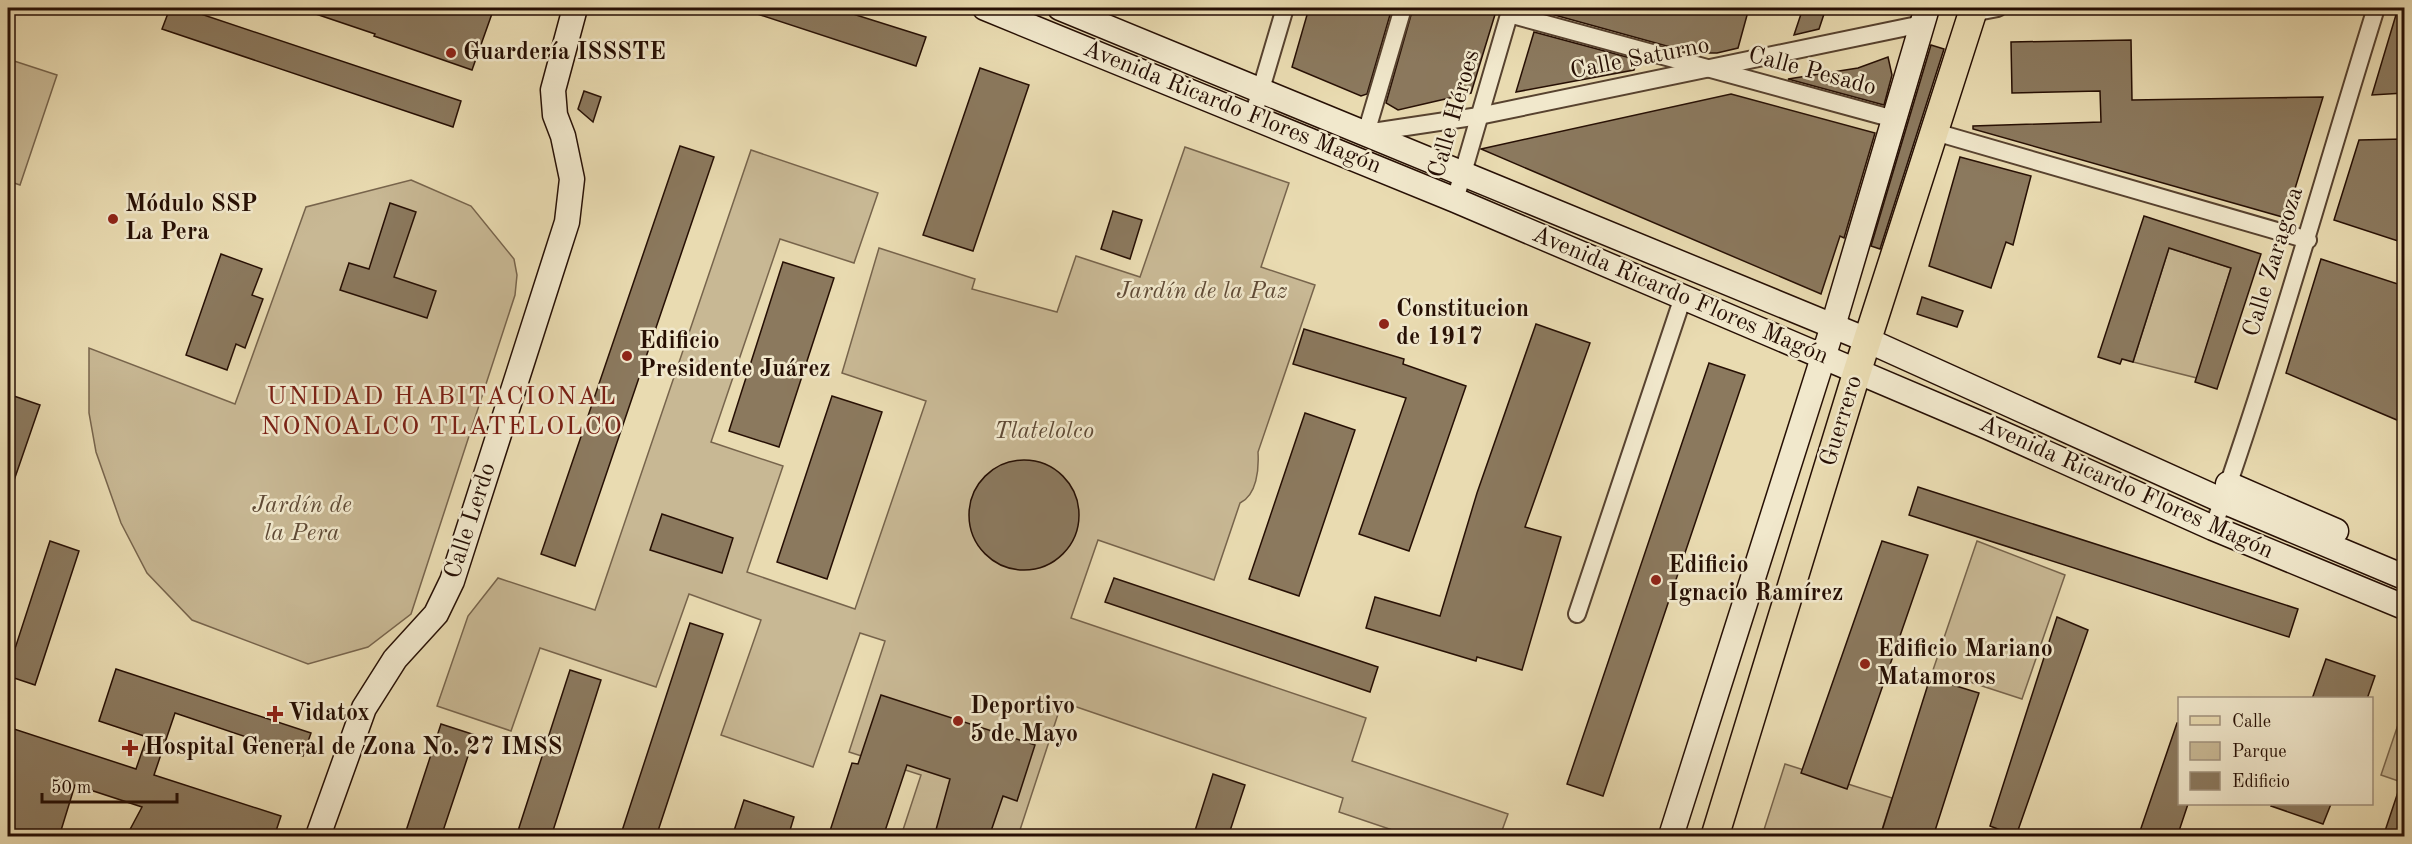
<svg xmlns="http://www.w3.org/2000/svg" width="2412" height="844" viewBox="0 0 2412 844" font-family="'Old Standard TT',serif">
  <rect width="100%" height="100%" fill="#e9dbb1"/>
  <filter id="stains"><feTurbulence type="fractalNoise" baseFrequency=".00333" numOctaves="4"/><feColorMatrix values="0 0 0 0 .2 0 0 0 0 .09 0 0 0 0 .02 0 0 0 .5 -.17"/></filter>
  <radialGradient id="worn" r=".72"><stop offset=".6" stop-color="#630" stop-opacity="0"/><stop offset="1" stop-color="#630" stop-opacity=".3"/></radialGradient>
  <!-- green -->
  <g fill="#c8b894" stroke="#77644c" stroke-width="1.5">
    <path d="M8,59L57,75L20,185L8,181Z"/>
    <path d="M1185,147L1289,183L1261,267L1315,285L1258,452C1259,469 1257,495 1240,503L1214,580L1098,540L1071,618L1366,718L1352,761L1508,814L1500,836H1410L1339,812L1343,798L1062,702L1018,836H901L921,775L849,752L885,641L860,633L813,767L721,735L761,620L689,594L656,687L540,648L511,731L437,706L468,616L498,578L595,610L751,150L878,193L854,263L780,239L711,442L783,466L747,572L855,609L926,401L842,373L879,248L975,279L972,289L1057,312L1076,256L1140,277Z"/>
    <path d="M411,180L471,206L514,259L517,275L515,295L411,614L368,647L308,664L192,620L147,573L121,523L96,452L89,413V348L235,404L306,207Z"/>
    <path d="M2169,248L2231,268L2197,378L2133,362Z"/>
    <path d="M1977,541L2065,575L2022,699L1933,670Z"/>
    <path d="M2404,707V783L2381,775Z"/>
    <path d="M1785,764L1892,798L1880,836H1762Z"/>
  </g>
  <!-- building -->
  <g fill="#8b795e" stroke="#260f04" stroke-width="1.5">
    <path d="M170,8H183L461,101L453,127L162,29Z"/>
    <path d="M305,8H494L472,70L374,36L375,34L304,10Z"/>
    <path d="M745,8H834L926,37L916,66L745,10Z"/>
    <path d="M1309,8H1392L1367,94L1361,96L1292,67Z"/>
    <path d="M1413,8H1497L1471,93L1398,110L1386,103Z"/>
    <path d="M1541,8H1749L1738,48L1717,53H1692L1540,11Z"/>
    <path d="M1803,8H1826L1819,29L1794,35Z"/>
    <path d="M2398,8H2404V93L2372,95Z"/>
    <path d="M1534,32L1638,60L1634,70L1516,92Z"/>
    <path d="M2131,40L2132,100L2323,97L2286,218L1973,129V126L2101,122L2100,91L2012,93L2011,42Z"/>
    <path d="M1931,45L1944,49L1880,249L1871,246Z"/>
    <path d="M1888,57L1892,75L1884,105L1788,79L1858,68Z"/>
    <path d="M980,68L1029,85L973,251L923,235Z"/>
    <path d="M584,91L601,97L593,122L578,109Z"/>
    <path d="M1731,94L1875,133L1844,238L1840,236L1821,294L1481,149Z"/>
    <path d="M2404,139V243L2334,220L2359,140Z"/>
    <path d="M680,146L714,157L575,566L541,554Z"/>
    <path d="M1960,157L2031,176L2013,245L2006,242L1991,288L1929,266Z"/>
    <path d="M390,203L416,212L394,277L436,291L427,318L340,290L349,263L369,269Z"/>
    <path d="M1113,211L1142,220L1130,259L1101,249Z"/>
    <path d="M2144,216L2261,254L2217,389L2195,382L2231,268L2169,248L2133,362L2122,359L2120,364L2098,357Z"/>
    <path d="M221,254L262,269L252,295L263,299L245,348L236,344L227,370L186,355Z"/>
    <path d="M2321,259L2404,286V423L2286,373Z"/>
    <path d="M783,262L834,278L779,447L729,431Z"/>
    <path d="M1922,297L1963,311L1957,327L1917,314Z"/>
    <path d="M1536,324L1590,343L1525,527L1561,537L1522,670L1477,657L1476,661L1366,628L1375,597L1440,616L1477,493Z"/>
    <path d="M1304,329L1404,359L1403,364L1466,386L1409,551L1359,534L1406,398L1293,364Z"/>
    <path d="M1709,363L1745,375L1603,796L1567,784Z"/>
    <path d="M11,395L40,405L10,492L8,404Z"/>
    <path d="M832,396L882,412L827,579L777,562Z"/>
    <path d="M1305,413L1355,430L1299,596L1249,579Z"/>
    <circle cx="1024" cy="515" r="55"/>
    <path d="M1918,487L2298,609L2289,637L1909,515Z"/>
    <path d="M662,514L733,538L722,573L650,550Z"/>
    <path d="M50,541L79,551L35,685L8,676V670Z"/>
    <path d="M1882,541L1928,555L1847,789L1801,773Z"/>
    <path d="M1114,578L1378,667L1370,692L1105,602Z"/>
    <path d="M2057,617L2088,630L2016,836L1990,826Z"/>
    <path d="M690,623L723,634L656,837H620Z"/>
    <path d="M2326,659L2375,676L2367,699H2312Z"/>
    <path d="M116,669L311,733L303,756L175,713L154,775L281,816L274,837H126L142,807L75,785L59,837H8V727L136,769L147,737L99,721Z"/>
    <path d="M570,670L601,680L551,837H516Z"/>
    <path d="M1930,678L1979,693L1933,837H1880Z"/>
    <path d="M881,695L1035,745L1017,801L1003,796L989,837H934L950,779L907,765L883,837H828L852,763L858,764Z"/>
    <path d="M2177,723H2180V804H2188L2177,837H2138Z"/>
    <path d="M441,724L475,735L441,837H404Z"/>
    <path d="M1213,774L1245,785L1228,837H1193Z"/>
    <path d="M2402,780L2404,781V837H2383Z"/>
    <path d="M744,800L794,817L788,837H732Z"/>
    <path d="M2272,804H2331L2323,824L2271,806Z"/>
  </g>
  <g fill="none" stroke-linecap="round" stroke-linejoin="round">
    <defs>
      <g id="street">
        <path d="M1403,8L1366,133L1479,116L1922,24"/>
        <path d="M1972,13L1998,8"/>
        <path d="M1509,14L1894,119"/>
        <path d="M1253,116L1285,8"/>
        <path d="M1935,132L2308,240"/>
        <path d="M1455,200L1511,8"/>
        <path d="M2213,528C2274,357 2322,181 2376,8"/>
        <path d="M1577,614L1683,297"/>
      </g>
      <g id="secondary">
        <path d="M985,8L1455,200L1988,427L2213,528L2404,607"/>
        <path d="M1060,8L1867,340L2223,501L2404,577"/>
        <path d="M2228,484L2336,531"/>
        <path d="M318,836L364,708L395,659L436,614L452,581L567,222L572,179L563,136L555,115L553,90L575,8"/>
        <path d="M1671,836L1833,326L1927,8"/>
      </g>
      <path id="primary" d="M1715,836L1857,372L1974,8"/>
    </defs>
    <!-- street casing -->
    <use href="#street" stroke="#57422f" stroke-width="20"/>
    <!-- secondary casing -->
    <use href="#secondary" stroke="#260f04" stroke-width="27"/>
    <!-- primary casing -->
    <use href="#primary" stroke="#260f04" stroke-width="30"/>
    <!-- street -->
    <use href="#street" stroke="#f1e8cc" stroke-width="16"/>
    <!-- secondary -->
    <use href="#secondary" stroke="#f1e8cc" stroke-width="24"/>
    <!-- primary -->
    <use href="#primary" stroke="#e9dbb1" stroke-width="27"/>
  </g>
  <!-- markers -->
  <g fill="#8f2418" stroke="#f1e8cc" stroke-width="2">
    <circle cx="451" cy="53" r="6"/>
    <circle cx="113" cy="219" r="6"/>
    <circle cx="1384" cy="324" r="6"/>
    <circle cx="627" cy="356" r="6"/>
    <circle cx="1656" cy="580" r="6"/>
    <circle cx="1865" cy="664" r="6"/>
    <path d="M272 705h6v6h6v6h-6v6h-6v-6h-6v-6h6z"/>
    <circle cx="958" cy="721" r="6"/>
    <path d="M127 739h6v6h6v6h-6v6h-6v-6h-6v-6h6z"/>
  </g>
  <g text-anchor="middle" dominant-baseline="central" stroke-width="5" stroke-linejoin="round" paint-order="stroke">
    <!-- poi labels -->
    <g font-size="24" font-weight="bold" fill="#260f04" stroke="#f1e8cc" text-anchor="start">
      <text x="463" y="53">Guardería ISSSTE</text>
      <text x="125" y="205">Módulo SSP<tspan x="125" dy="28">La Pera</tspan></text>
      <text x="1396" y="310">Constitucion<tspan x="1396" dy="28">de 1917</tspan></text>
      <text x="639" y="342">Edificio<tspan x="639" dy="28">Presidente Juárez</tspan></text>
      <text x="1668" y="566">Edificio<tspan x="1668" dy="28">Ignacio Ramírez</tspan></text>
      <text x="1877" y="650">Edificio Mariano<tspan x="1877" dy="28">Matamoros</tspan></text>
      <text x="970" y="707">Deportivo<tspan x="970" dy="28">5 de Mayo</tspan></text>
      <text x="288" y="714">Vidatox</text>
      <text x="144" y="748">Hospital General de Zona No. 27 IMSS</text>
    </g>
    <!-- street labels -->
    <g font-size="24" fill="#260f04" stroke="#f1e8cc">
      <text transform="translate(1640 59) rotate(-11)">Calle Saturno</text>
      <text transform="translate(1812 72) rotate(15)">Calle Pesado</text>
      <text transform="translate(1232 108) rotate(22)">Avenida Ricardo Flores Magón</text>
      <text transform="translate(1455 114) rotate(-74)">Calle Héroes</text>
      <text transform="translate(2274 262) rotate(-73)">Calle Zaragoza</text>
      <text transform="translate(1680 296) rotate(23)">Avenida Ricardo Flores Magón</text>
      <text transform="translate(1842 421) rotate(-73)">Guerrero</text>
      <text transform="translate(2126 488) rotate(24)">Avenida Ricardo Flores Magón</text>
      <text transform="translate(471 521) rotate(-72)">Calle Lerdo</text>
    </g>
    <!-- park labels -->
    <g font-size="24" font-style="italic" fill="#5f4a36" stroke="#f1e8cc">
      <text x="1202" y="292">Jardín de la Paz</text>
      <text x="1044" y="432">Tlatelolco</text>
      <text x="302" y="506">Jardín de<tspan x="302" dy="28">la Pera</tspan></text>
    </g>
    <!-- neighbourhood labels -->
    <g font-size="26" letter-spacing="1.5" fill="#7a1f14" stroke="#f1e8cc">
      <text x="442" y="397">UNIDAD HABITACIONAL<tspan x="442" dy="30">NONOALCO TLATELOLCO</tspan></text>
    </g>
  </g>
  <!-- margin -->
  <rect width="2412" height="844" fill="none" stroke="#e9dbb1" stroke-width="30"/>
  <rect x="9" y="9" width="2394" height="826" fill="none" stroke="#260f04" stroke-width="3"/>
  <rect x="15" y="15" width="2382" height="814" fill="none" stroke="#260f04" stroke-width="1.5"/>
  <!-- legend -->
  <rect x="2178" y="697" width="195" height="108" fill="#f1e8cc" stroke="#a0917c" stroke-width="1.5"/>
  <rect x="2190" y="716" width="30" height="9" fill="#e9dbb1" stroke="#a0917c" stroke-width="1.5"/>
  <text x="2232" y="727" font-size="18" fill="#260f04">Calle</text>
  <rect x="2190" y="742" width="30" height="18" fill="#c8b894" stroke="#a0917c" stroke-width="1.5"/>
  <text x="2232" y="757" font-size="18" fill="#260f04">Parque</text>
  <rect x="2190" y="772" width="30" height="18" fill="#8b795e" stroke="#a0917c" stroke-width="1.5"/>
  <text x="2232" y="787" font-size="18" fill="#260f04">Edificio</text>
  <!-- scale -->
  <path d="M42 793v9h135v-9" fill="none" stroke="#260f04" stroke-width="3"/>
  <text x="51" y="793" font-size="18" fill="#260f04" stroke="#f1e8cc" stroke-width="4.5" paint-order="stroke">50 m</text>
  <rect width="100%" height="100%" filter="url(#stains)"/>
  <rect width="100%" height="100%" fill="url(#worn)"/>
</svg>
